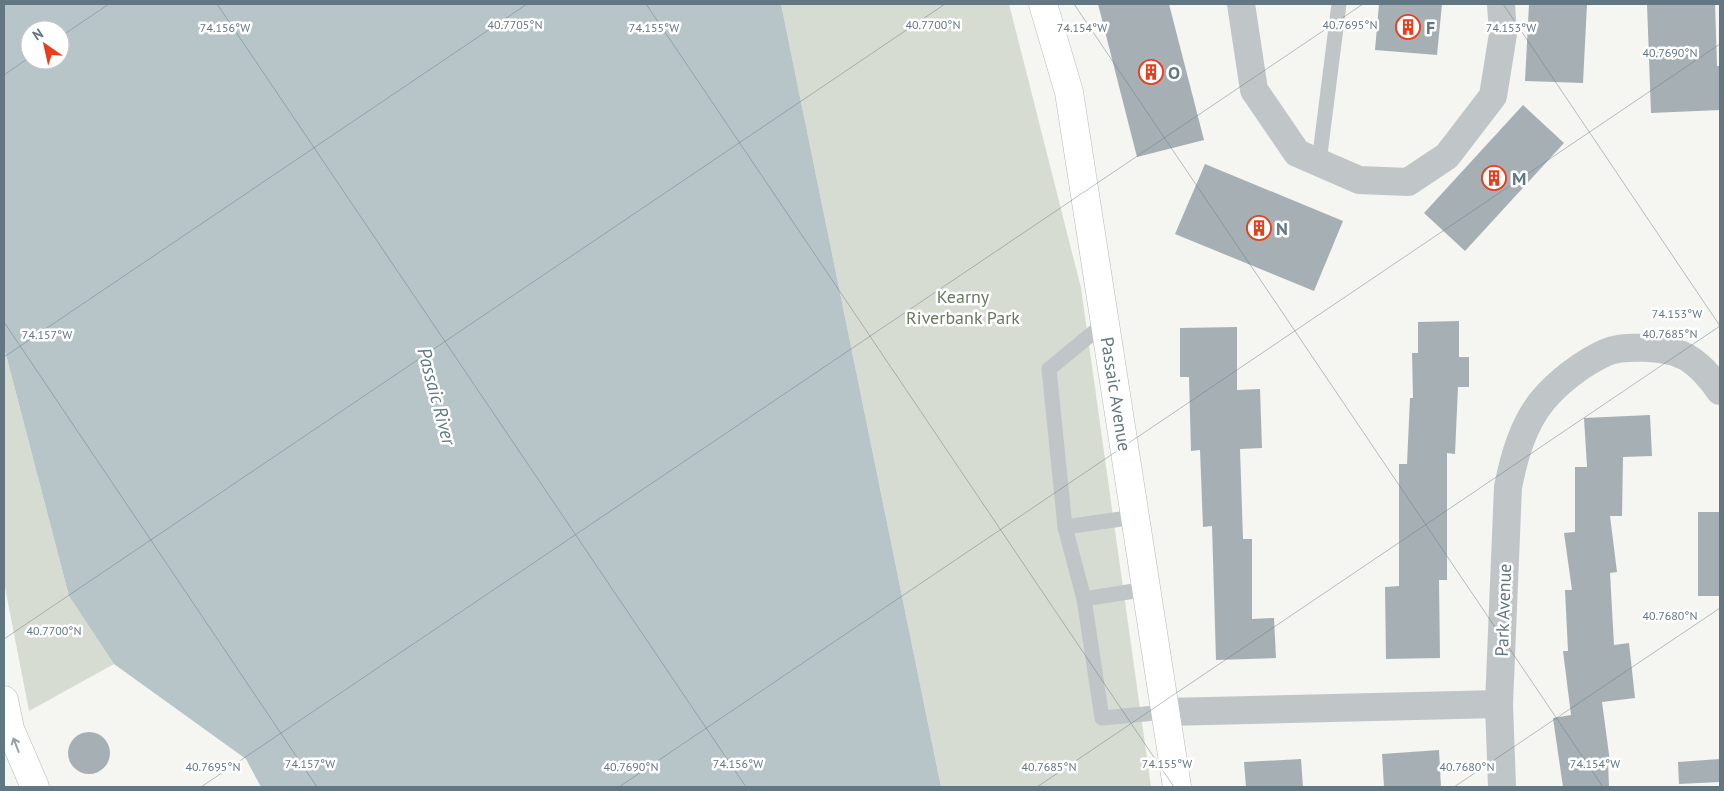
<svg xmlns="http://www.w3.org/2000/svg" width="1724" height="791" viewBox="0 0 1724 791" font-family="'PT Sans',sans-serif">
  <rect width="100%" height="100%" fill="#f5f5f1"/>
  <!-- green -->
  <g fill="#d6dcd2">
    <path d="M781,4H1009L1081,288L1151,787H941Z"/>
    <path d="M4,347L69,596L114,664L29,711L4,582Z"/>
  </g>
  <!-- water -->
  <path fill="#b7c5c8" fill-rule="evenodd" d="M4,4H781L941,787H261L246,759L114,664L69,596L4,347ZM30,30H60V60H30Z"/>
  <!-- building -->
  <g fill="#a6b0b4">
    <path d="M1098,4H1169L1204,140L1137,157Z"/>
    <path d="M1379,4H1442L1437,55L1375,50Z"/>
    <path d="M1529,4H1587L1583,83L1525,81Z"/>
    <path d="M1647,4H1715L1717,66H1720V110L1651,113Z"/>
    <path d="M1523,105L1564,143L1465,251L1424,213Z"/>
    <path d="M1205,164L1343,221L1314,291L1175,234Z"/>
    <path d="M1459,321V357H1469V387H1458L1455,454L1447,453V580H1439L1440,658L1386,659L1385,587L1399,586V464H1407L1410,398H1413L1412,353H1418V322Z"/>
    <path d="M1237,327V390L1260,389L1262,448L1240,449L1243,539H1252V619L1274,618L1276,658L1216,660L1212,526L1203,527L1200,450L1191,451L1189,377H1180V328Z"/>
    <path d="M1650,415L1652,456L1623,457L1622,516H1610L1617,572L1610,573L1614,645L1629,643L1635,698L1602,702L1610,762H1608L1609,787H1563L1553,718L1571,715L1563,651H1568L1565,590H1572L1564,533L1575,532V467H1587L1584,418Z"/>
    <rect x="1698" y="512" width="22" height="84"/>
    <circle cx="89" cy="753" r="21"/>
    <path d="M1439,750L1441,787H1384L1382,754Z"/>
    <path d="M1301,759L1303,787H1246L1244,762Z"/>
    <path d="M1720,759V782L1679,784L1678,762Z"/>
  </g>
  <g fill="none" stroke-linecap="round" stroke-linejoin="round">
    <defs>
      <path id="secondary" d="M1043,4L1069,92L1177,787"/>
      <path id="motorway" d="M4,700L10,729L35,787"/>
    </defs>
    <!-- secondary casing -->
    <use href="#secondary" stroke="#b4babe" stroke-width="29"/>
    <!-- motorway casing -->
    <use href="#motorway" stroke="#b3b7ba" stroke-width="29"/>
    <!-- service -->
    <g stroke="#c0c5c7" stroke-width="15">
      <path d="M1319,162L1339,4"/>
      <path d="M1105,323L1049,369L1065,527L1135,517"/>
      <path d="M1065,527L1084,599"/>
      <path d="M1147,589L1084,599L1102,718L1166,712"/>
    </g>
    <!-- minor -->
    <g stroke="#c0c5c7" stroke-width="28">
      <path d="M1241,4L1254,90L1297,153L1359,180L1408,182L1447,156L1493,96L1503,34L1501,4"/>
      <path d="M1166,712L1499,704"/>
      <path d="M1502,787L1499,704L1508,487C1514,457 1523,424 1543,400C1559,381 1584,362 1607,352C1624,345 1665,347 1682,355C1698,362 1710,377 1720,391"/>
    </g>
    <!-- secondary -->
    <use href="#secondary" stroke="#fff" stroke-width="28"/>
    <!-- motorway -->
    <use href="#motorway" stroke="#fff" stroke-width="28"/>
  </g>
  <!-- one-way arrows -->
  <defs><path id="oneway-shaft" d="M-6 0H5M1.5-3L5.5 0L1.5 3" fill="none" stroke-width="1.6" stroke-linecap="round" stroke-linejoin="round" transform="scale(1.25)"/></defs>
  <use stroke="#92a0a8" href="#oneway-shaft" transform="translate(16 745) rotate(-111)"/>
  <!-- ticks -->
  <path fill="none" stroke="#637783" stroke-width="1" stroke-opacity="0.45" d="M217,4L746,787M646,4L1174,787M1074,4L1603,787M1503,4L1720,326M60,37L109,4M4,75L30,57M4,322L317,787M4,357L527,4M4,639L945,4M201,787L1363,4M619,787L1720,44M1037,787L1720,326M1454,787L1720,608"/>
  <!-- icons -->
  <defs>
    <symbol id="building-ring" viewBox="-11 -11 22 22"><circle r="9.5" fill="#fff" stroke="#e73e1e" stroke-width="1.5"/><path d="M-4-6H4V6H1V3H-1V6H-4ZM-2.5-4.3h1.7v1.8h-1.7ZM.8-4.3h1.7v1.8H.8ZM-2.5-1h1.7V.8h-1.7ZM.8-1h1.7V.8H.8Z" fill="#e73e1e"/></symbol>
  </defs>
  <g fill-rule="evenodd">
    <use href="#building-ring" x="1394" y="13" width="28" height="28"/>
    <use href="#building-ring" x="1137" y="58" width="28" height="28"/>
    <use href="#building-ring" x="1480" y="164" width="28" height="28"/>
    <use href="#building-ring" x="1245" y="214" width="28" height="28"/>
  </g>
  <g text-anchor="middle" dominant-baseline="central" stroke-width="5" stroke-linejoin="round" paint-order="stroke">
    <!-- poi labels -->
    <g font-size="18" font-weight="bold" fill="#637783" stroke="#fff" text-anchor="start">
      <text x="1426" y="27">F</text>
      <text x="1168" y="72">O</text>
      <text x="1512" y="178">M</text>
      <text x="1276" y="228">N</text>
    </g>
    <!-- park labels -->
    <g font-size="18" fill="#697a62" stroke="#fff">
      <text x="963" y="296">Kearny<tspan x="963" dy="21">Riverbank Park</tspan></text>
    </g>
    <!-- street labels -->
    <g font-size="18" fill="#637783" stroke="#fff">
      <text transform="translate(1116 394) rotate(81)">Passaic Avenue</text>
      <text transform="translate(1503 610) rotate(-88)">Park Avenue</text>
    </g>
    <!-- water labels -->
    <g font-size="19" font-style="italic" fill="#5f7a80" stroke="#fff">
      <text transform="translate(437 396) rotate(75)">Passaic River</text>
    </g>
  </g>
  <g font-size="12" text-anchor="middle" fill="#637783" stroke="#fff" stroke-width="5" stroke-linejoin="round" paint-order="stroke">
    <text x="515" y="29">40.7705°N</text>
    <text x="933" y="29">40.7700°N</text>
    <text x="1350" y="29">40.7695°N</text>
    <text x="225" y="32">74.156°W</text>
    <text x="654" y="32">74.155°W</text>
    <text x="1082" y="32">74.154°W</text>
    <text x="1511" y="32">74.153°W</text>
    <text x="1670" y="57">40.7690°N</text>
    <text x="1677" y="318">74.153°W</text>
    <text x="1670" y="338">40.7685°N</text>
    <text x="47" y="339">74.157°W</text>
    <text x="1670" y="620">40.7680°N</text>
    <text x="54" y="635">40.7700°N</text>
    <text x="310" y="768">74.157°W</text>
    <text x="738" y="768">74.156°W</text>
    <text x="1167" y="768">74.155°W</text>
    <text x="1595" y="768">74.154°W</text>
    <text x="213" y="771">40.7695°N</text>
    <text x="631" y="771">40.7690°N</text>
    <text x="1049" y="771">40.7685°N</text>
    <text x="1467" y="771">40.7680°N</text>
  </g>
  <!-- border -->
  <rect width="1724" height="791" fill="none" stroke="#637783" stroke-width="10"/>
  <!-- north arrow -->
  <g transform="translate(45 45) rotate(326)"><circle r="24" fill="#ffffff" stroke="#c1c9cd"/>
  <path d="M0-4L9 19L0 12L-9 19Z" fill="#e73e1e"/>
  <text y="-8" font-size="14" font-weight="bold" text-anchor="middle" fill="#637783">N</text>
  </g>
</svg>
